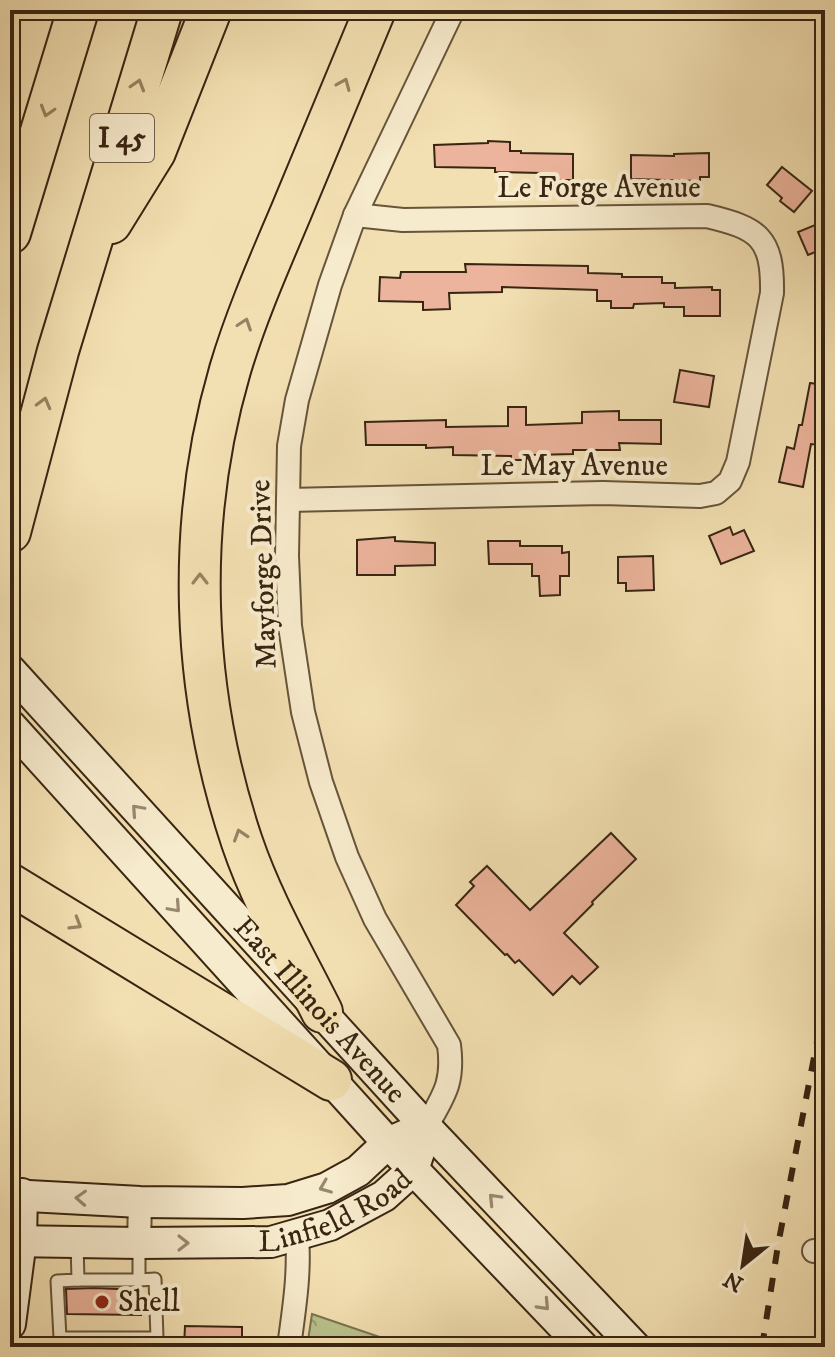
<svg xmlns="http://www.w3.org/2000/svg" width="835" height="1357" viewBox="0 0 835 1357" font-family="'IM FELL DW Pica',serif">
  <defs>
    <pattern id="forest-crowns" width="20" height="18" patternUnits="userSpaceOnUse" patternTransform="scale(2)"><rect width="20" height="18" fill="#bac28d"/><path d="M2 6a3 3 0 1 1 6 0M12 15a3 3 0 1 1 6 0" fill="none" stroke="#989d72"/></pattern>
  </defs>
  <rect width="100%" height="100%" fill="#f3e0b2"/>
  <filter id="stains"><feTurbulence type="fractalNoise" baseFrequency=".0025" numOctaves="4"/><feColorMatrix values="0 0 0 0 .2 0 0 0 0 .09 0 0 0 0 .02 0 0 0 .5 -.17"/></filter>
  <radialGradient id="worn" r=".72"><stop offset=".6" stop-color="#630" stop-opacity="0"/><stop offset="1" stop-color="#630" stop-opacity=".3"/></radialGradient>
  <!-- forest -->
  <path fill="url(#forest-crowns)" stroke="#797450" stroke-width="2" d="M312,1314L409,1347H307Z"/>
  <!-- building -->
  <g fill="#ecb49c" stroke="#382512" stroke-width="2">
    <path d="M488,141L510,142V151H521V153L573,154V180H541V173L495,172V168L435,167L434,145L488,143Z"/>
    <path d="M709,153V177H700V181L631,179V155L674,156V154Z"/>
    <path d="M782,167L812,191L794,212L780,201L782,198L767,185Z"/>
    <path d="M820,223L825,236V248L808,255L798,232Z"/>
    <path d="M465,264L588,266V273L622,274V277H662V283H675V288L712,287V290H720V316H684V307H664V303L634,304L633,308H611V301H597V290L502,287V292L449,293L450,309L423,310V302L379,301L380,277L400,278L401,272H466Z"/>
    <path d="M680,370L714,376L709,407L674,402Z"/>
    <path d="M810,383L825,385V436L821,435L819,445L811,444L803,487L779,482L787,447L794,449L799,425H802Z"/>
    <path d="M508,407H526V425L582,423V412L619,411V420H661V444L619,443L620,450H573V454L532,455V460H511V456L453,455V447L426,448V445H366L365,422L446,420V427L508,426Z"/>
    <path d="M730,527L733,535L744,530L754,551L721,564L709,536Z"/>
    <path d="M395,537V541L435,543V565L395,566V575H357V540Z"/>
    <path d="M488,541H520V546H562V553L569,552V576H560V595L540,596L539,576H532V564H489Z"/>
    <path d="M653,556L654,590L626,591V583H618V557Z"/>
    <path d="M611,833L636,859L592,902L593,904L564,933L598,967L580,984L572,976L553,995L519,960L515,963L507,954L505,955L456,905L474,886L470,882L487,866L530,910Z"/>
    <path d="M94,1288L141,1290V1315L67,1314L66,1289Z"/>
    <path d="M185,1326L242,1327V1347H184Z"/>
  </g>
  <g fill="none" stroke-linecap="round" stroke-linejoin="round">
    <defs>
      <g id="service">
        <path d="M77,1242L78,1280L57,1281L60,1338H157L155,1279L139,1280V1246"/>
        <path d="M78,1280H139"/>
      </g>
      <g id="minor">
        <path d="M288,500L603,493L700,496L716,493L730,481L738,462L772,293C773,237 758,228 707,216L403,220L355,215"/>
        <path d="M426,1127C444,1095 454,1083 449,1045L375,919L347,857L321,782L303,712L290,626L287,556L289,446L297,400L330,285L355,215L453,10"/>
        <path d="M139,1243L140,1202"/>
        <path d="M814,1251H825"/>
        <path d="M289,1347C294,1309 300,1274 297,1235"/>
      </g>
      <g id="secondary">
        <path id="s1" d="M10,670L426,1127L635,1347"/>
        <path d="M10,725L388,1143L583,1347"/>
        <path d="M10,1195L140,1202L243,1203L288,1200L327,1188L358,1171L388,1143L406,1135"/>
        <path id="s2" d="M10,1241L139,1243L271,1242L330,1225L384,1196L413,1170L419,1152"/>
        <path d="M10,1324L21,1240L22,1194"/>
      </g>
      <g id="motorway">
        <path d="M111,223L155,152L211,10"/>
        <path d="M10,233L78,10"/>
        <path d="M10,532L58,351L162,10"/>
        <path d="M10,884L331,1080"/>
        <path d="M322,1012C294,956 262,901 242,842C191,690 185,524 230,370C246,316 269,264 291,212C319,144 347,77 375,10"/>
      </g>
    </defs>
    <!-- service casing -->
    <use href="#service" stroke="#67543a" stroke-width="15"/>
    <!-- minor casing -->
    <use href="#minor" stroke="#67543a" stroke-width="26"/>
    <!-- secondary casing -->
    <use href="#secondary" stroke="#382512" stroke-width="34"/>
    <!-- motorway casing -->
    <use href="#motorway" stroke="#382512" stroke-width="44"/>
    <!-- service -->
    <use href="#service" stroke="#f7ebcd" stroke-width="11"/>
    <!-- minor -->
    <use href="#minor" stroke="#f7ebcd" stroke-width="22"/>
    <!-- secondary -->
    <use href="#secondary" stroke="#f7ebcd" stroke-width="30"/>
    <!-- motorway -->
    <use href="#motorway" stroke="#f3e0b2" stroke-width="40"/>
    <!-- rail -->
    <path stroke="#382512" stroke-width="6" stroke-dasharray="14 14" stroke-linecap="butt" d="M762,1347L778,1245L825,1000"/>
  </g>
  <!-- one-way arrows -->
  <defs><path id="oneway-chevron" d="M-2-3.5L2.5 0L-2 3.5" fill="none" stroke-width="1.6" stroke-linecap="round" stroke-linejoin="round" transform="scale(2)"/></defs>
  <g stroke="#968262">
    <use href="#oneway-chevron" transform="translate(344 84) rotate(-67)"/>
    <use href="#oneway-chevron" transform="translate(138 85) rotate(-73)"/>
    <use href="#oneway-chevron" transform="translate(47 111) rotate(107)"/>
    <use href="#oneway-chevron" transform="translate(245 324) rotate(-71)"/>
    <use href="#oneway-chevron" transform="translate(44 403) rotate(-75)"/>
    <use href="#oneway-chevron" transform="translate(200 579) rotate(-90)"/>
    <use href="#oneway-chevron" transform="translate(240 835) rotate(-108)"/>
    <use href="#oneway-chevron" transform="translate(76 924) rotate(31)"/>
  </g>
  <g stroke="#988870">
    <use href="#oneway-chevron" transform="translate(137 810) rotate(-132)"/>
    <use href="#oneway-chevron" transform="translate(175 907) rotate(48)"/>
    <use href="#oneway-chevron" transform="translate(325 1187) rotate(158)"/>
    <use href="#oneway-chevron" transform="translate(81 1198) rotate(-177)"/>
    <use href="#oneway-chevron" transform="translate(494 1199) rotate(-134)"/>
    <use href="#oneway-chevron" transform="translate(183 1243)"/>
    <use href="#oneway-chevron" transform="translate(544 1305) rotate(47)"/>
  </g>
  <!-- markers -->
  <circle fill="#8f2418" stroke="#f7ebcd" stroke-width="3" cx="102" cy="1302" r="8"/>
  <g text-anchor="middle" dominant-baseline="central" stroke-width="8" stroke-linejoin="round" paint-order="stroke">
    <!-- shield labels -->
    <rect fill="#f7ebcd" stroke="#71604a" stroke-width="2" x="90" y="114" width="64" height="48" rx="6"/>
    <g font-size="28" font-weight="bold" fill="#382512">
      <text x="122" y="138">I 45</text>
    </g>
    <!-- street labels -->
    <g font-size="30" fill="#382512" stroke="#f7ebcd">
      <text x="599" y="188">Le Forge Avenue</text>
      <text x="574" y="466">Le May Avenue</text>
      <text transform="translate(264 574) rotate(-92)">Mayforge Drive</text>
      <text stroke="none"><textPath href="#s1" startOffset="460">East Illinois Avenue</textPath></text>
      <text stroke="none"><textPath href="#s2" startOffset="332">Linfield Road</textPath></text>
    </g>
    <!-- poi labels -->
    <g font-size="30" fill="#382512" stroke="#f7ebcd" text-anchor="start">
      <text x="118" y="1302">Shell</text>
    </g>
  </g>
  <!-- margin -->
  <rect width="835" height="1357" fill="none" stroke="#f3e0b2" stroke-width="40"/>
  <rect x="12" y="12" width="811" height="1333" fill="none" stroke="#382512" stroke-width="4"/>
  <rect x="20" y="20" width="795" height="1317" fill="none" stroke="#382512" stroke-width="2"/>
  <!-- north arrow -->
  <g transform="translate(743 1265) rotate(210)" stroke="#f7ebcd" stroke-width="6" paint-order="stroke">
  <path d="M0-6L14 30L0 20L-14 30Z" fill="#382512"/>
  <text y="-12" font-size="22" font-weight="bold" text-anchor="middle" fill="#382512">N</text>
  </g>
  <rect width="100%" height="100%" filter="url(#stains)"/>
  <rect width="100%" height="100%" fill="url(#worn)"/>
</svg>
